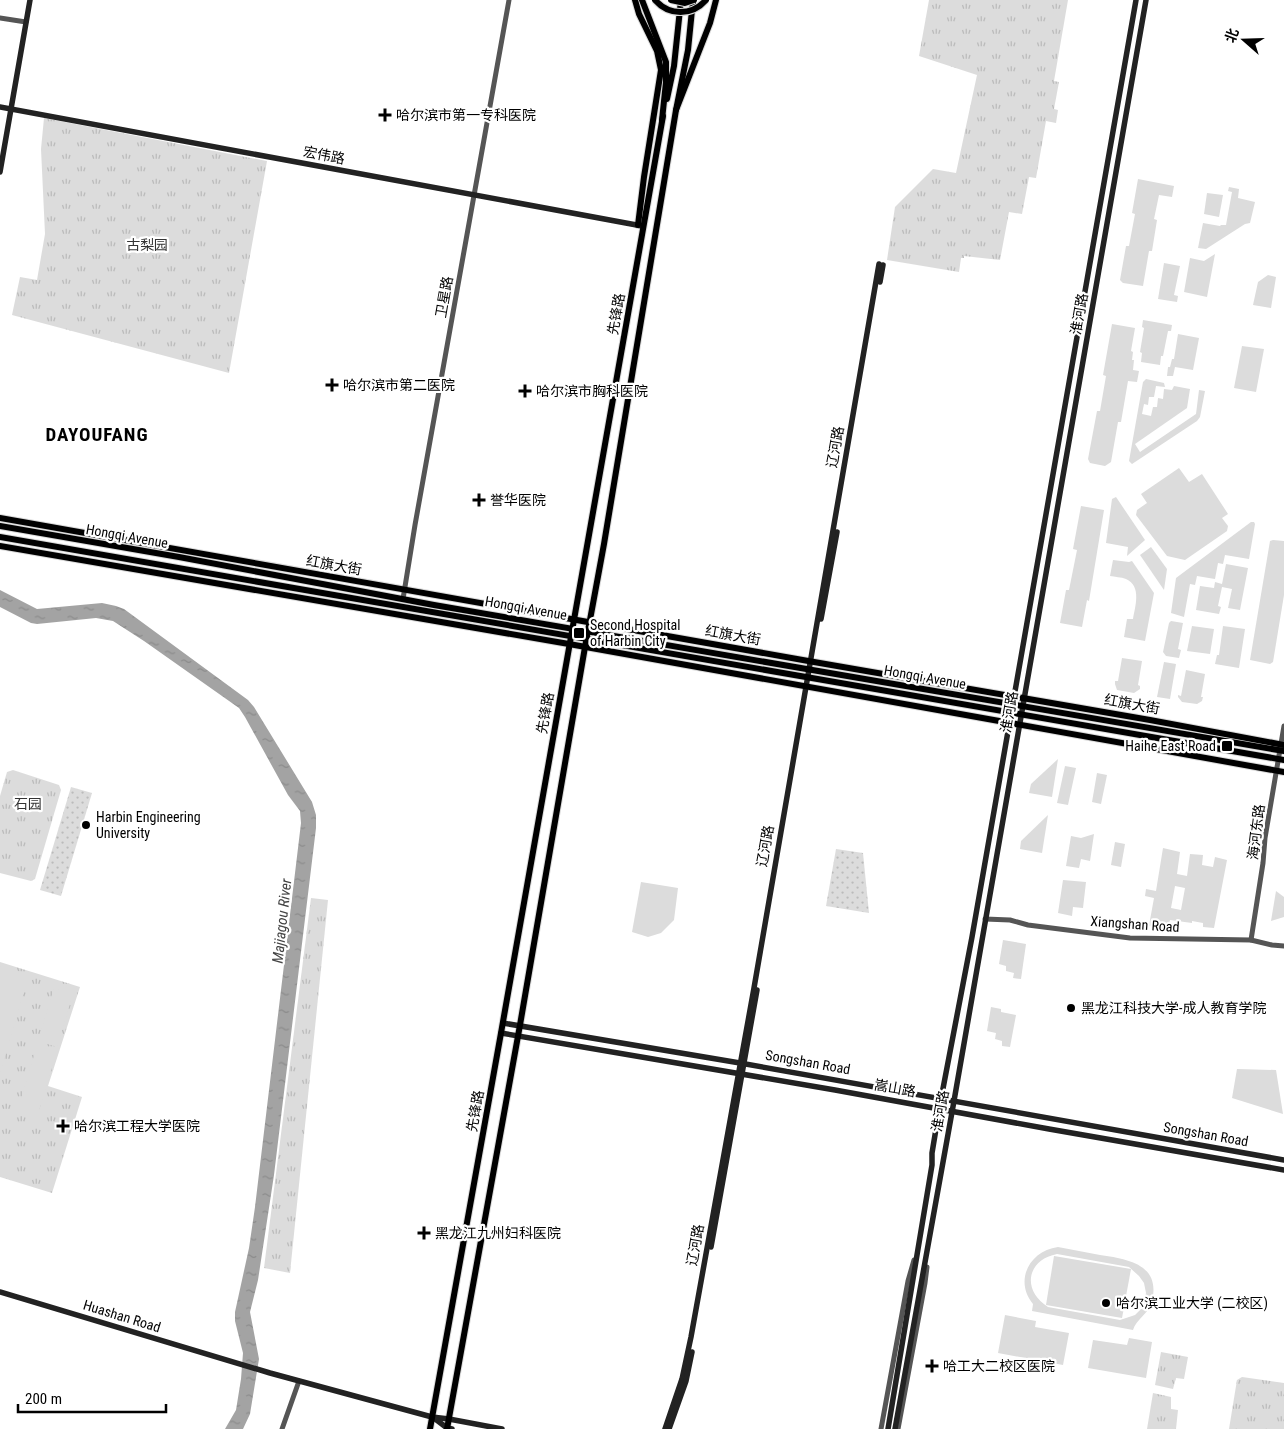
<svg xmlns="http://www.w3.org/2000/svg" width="1284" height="1429" viewBox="0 0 1284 1429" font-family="'Roboto Condensed','Noto Sans SC',sans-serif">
  <defs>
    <pattern id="grass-dots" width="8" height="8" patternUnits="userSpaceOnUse" patternTransform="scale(1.25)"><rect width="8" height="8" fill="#dcdcdc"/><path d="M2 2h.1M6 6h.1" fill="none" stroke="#bbb" stroke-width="1.8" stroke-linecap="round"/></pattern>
    <pattern id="park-tufts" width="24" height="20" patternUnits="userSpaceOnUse" patternTransform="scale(1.25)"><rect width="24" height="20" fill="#dcdcdc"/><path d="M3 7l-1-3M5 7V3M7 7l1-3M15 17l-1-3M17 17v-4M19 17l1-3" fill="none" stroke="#bbb"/></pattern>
    <pattern id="water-ripples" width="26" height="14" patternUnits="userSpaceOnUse" patternTransform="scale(1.25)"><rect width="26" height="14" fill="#a3a3a3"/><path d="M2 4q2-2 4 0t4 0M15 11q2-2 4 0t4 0" fill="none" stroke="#8b8b8b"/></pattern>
  </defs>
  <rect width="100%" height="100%" fill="#fff"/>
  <!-- grass -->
  <g fill="url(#grass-dots)">
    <path d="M71,787L92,793L61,896L40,890Z"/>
    <path d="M836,849L863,853L869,913L826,906Z"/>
  </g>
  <!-- park -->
  <g fill="url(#park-tufts)">
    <path d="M929,0H1068L1054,81L1059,82L1054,109L1058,110L1056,123L1046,121L1036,178L1029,177L1022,214L1009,212L1000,260L964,256V258H961L959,272L887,260L895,207L933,169L956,173L977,75L919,56Z"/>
    <path d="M44,118L267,161L229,373L12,315L20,277L37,280L45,234L41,149Z"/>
    <path d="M13,770L59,785L61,790L35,879L31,881L0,873V796L7,772Z"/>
    <path d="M311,898L328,900L290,1273L264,1268Z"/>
    <path d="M0,962L80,987L48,1086L82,1097L52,1193L0,1177Z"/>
    <path d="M1161,1352L1188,1357L1184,1379L1176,1378L1173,1389L1155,1385Z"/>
    <path d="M1242,1377L1284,1383V1429H1229L1237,1380Z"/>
    <path d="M1153,1393L1171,1397V1409L1178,1410L1176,1429H1147Z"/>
  </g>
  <!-- garden -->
  <g fill="#dcdcdc" fill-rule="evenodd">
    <path d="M1138,179L1174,186L1172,197L1159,195L1154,219L1157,220L1152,251H1149L1143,286L1123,283L1120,280L1126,246H1129L1135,214L1132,213Z"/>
    <path d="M1229,187L1239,189L1238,198L1255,202L1250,223L1245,224L1206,249L1198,248L1203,223L1220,226L1221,225H1226L1232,192L1228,191Z"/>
    <path d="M1207,193L1223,195L1219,217L1204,214Z"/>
    <path d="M1215,254L1207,297L1184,292L1190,258L1204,261Z"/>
    <path d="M1164,263L1180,266L1174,295L1178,296L1177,302L1158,299Z"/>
    <path d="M1268,275L1276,277L1271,308L1253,305L1258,282Z"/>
    <path d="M1143,320L1172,325L1171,331H1168L1163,356H1161L1160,365L1141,362L1142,353L1140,352L1144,328L1142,327Z"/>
    <path d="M1112,324L1135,328L1131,351L1133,352L1132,360H1134L1133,370L1139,371L1137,382L1128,381L1121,422H1118L1111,462L1105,466L1090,463L1088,459L1097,411H1100L1106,376L1103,375Z"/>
    <path d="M1178,334L1199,338L1193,370L1175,367L1173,376H1167L1168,367H1170L1172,359H1174Z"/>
    <path d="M1242,346L1264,349L1256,392L1234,388Z"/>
    <path d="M1146,379L1164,383L1165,387L1156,386L1154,397H1149L1148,405L1144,404L1142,414L1151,416L1153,407H1157L1158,398L1163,399L1164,389L1172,390L1174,386L1190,389L1187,408L1135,444L1140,452L1196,414L1199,390L1205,391L1200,417L1197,421L1132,464L1129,461L1143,382Z"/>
    <path d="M1179,468L1189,482L1202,474L1228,514L1222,518L1228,526L1227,531L1185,560L1167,556L1136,515L1137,510L1147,503L1141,494Z"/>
    <path d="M1116,497L1145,540L1127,556L1128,547L1106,543L1112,499Z"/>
    <path d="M1081,506L1104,510L1089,601L1087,600L1082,627L1060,623L1066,590H1069L1077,550L1073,549Z"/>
    <path d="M1251,522H1254L1255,524L1249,559L1225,555L1223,564L1218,563L1215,579L1197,576L1195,585L1190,584L1184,617L1171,613L1176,578Z"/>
    <path d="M1273,540L1284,541V595L1273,662L1270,664L1250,660L1270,541Z"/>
    <path d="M1151,547L1167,569L1164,590L1140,555Z"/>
    <path d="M1113,560L1129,562L1132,561L1154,593L1145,641L1124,637L1127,619H1133C1135,607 1142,586 1126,579C1121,577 1115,577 1110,576Z"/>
    <path d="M1226,564L1248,568L1240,610L1228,608L1232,589L1222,587L1218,606L1221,607L1219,614L1196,610L1200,586L1214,588L1215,582L1222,584Z"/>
    <path d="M1171,621L1183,623L1178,649L1181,650L1179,658L1166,656L1163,652L1169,623Z"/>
    <path d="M1192,626L1214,629L1210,654L1187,651Z"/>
    <path d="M1223,626L1245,629L1239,668L1215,664L1217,655H1219Z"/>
    <path d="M1122,658L1142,661L1138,685L1140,686V689L1134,693L1117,690L1115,684V681H1118Z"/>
    <path d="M1164,662L1176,664L1170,699L1157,697Z"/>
    <path d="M1186,670L1205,674L1201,697H1203L1202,701L1197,704L1182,702L1178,697V695L1181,696Z"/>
    <path d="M1058,759L1052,797L1029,793L1031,784Z"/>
    <path d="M1065,766L1076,768L1068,805L1057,803Z"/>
    <path d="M1097,773L1107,775L1101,804L1092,802Z"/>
    <path d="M1048,815L1042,853L1020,849L1021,841Z"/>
    <path d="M1094,834L1090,861L1081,859L1079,868L1066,866L1071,836L1081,838Z"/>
    <path d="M1115,842L1125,844L1121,867L1111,865Z"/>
    <path d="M1163,848L1180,852L1177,874L1187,876L1190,854L1203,855L1202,865L1213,867L1215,857L1227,860L1214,928L1203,927V923L1192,921V923L1170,920L1168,929L1149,926L1148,931L1154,898L1145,896L1146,889L1156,891ZM1175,886L1185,888L1181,910L1171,908Z"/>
    <path d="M1063,880L1086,882L1083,908L1073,907L1072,916L1058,913Z"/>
    <path d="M641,882L678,888L674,920L661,933L648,937L632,932Z"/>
    <path d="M1276,891L1284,897V917L1271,921Z"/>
    <path d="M1003,940L1026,944L1021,979L1013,978L1014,973L1006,971V966L999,964Z"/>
    <path d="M0,966L29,974L0,1074Z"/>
    <path d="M54,988L73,994L57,1047L38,1041Z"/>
    <path d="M991,1007L1001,1009V1012L1016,1015L1010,1047L1002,1046V1041L995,1039L996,1033L987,1031Z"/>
    <path d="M35,1052L55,1058L39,1111L19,1106Z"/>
    <path d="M1237,1069L1276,1070L1283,1114L1232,1098Z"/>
    <path d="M1058,1247C1072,1250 1086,1252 1100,1255C1127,1259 1161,1264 1152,1301C1149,1314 1136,1319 1133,1330L1032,1311L1033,1304C1014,1281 1029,1251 1058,1247ZM1057,1254L1129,1267L1139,1276L1144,1283L1146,1293L1144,1302L1141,1309L1135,1315L1120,1320L1048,1307C1022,1291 1026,1260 1057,1254Z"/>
    <path d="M1054,1256L1131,1269L1122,1318L1046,1305Z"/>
    <path d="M1005,1315L1036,1321L1035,1327L1069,1333L1063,1365L998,1353Z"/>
    <path d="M1129,1338L1152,1342L1146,1378L1088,1368L1093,1340L1127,1345Z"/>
  </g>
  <!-- water -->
  <path fill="url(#water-ripples)" d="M0,590L37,609L102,603L116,606L124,609L248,700L254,707L312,802L316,815V828L274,1175L258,1280L250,1312L259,1359L250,1414L243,1429H225L236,1410L241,1379L243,1353L235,1321V1312L249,1248L255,1207L301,823L300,811L288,795L245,717L239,708L144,641L113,621L96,618L37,624L31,623L0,607Z"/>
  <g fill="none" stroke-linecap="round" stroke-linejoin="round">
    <defs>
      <g id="primary">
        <path d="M667,99L674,66L681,0"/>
        <path d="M0,518L814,662L1150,720L1284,745"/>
        <path d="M0,526L179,557L434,605L1284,751"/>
        <path d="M0,537L1284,760"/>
        <path d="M0,546L569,644L1284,772"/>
        <path d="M430,1429L501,1033L663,116"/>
        <path d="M447,1429L520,1025L585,647L604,544L676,110L688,50L693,0"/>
      </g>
      <g id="trunk">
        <path d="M635,0L639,14L657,51L661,70L644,177L638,225"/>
        <path d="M642,0L666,62V82L662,120"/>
        <path d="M676,110L710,23L716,0"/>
      </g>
    </defs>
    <!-- primary casing -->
    <use href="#primary" stroke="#dbdbdb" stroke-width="8"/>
    <!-- trunk casing -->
    <use href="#trunk" stroke="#dbdbdb" stroke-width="8"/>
    <!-- tertiary -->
    <g stroke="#555" stroke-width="5">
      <path d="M0,18L26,22"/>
      <path d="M403,599L415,525L509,0"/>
      <path d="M985,919L1010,920L1028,925L1130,938L1251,940L1272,945L1284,946"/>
      <path d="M1251,940L1263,863L1265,838L1284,726"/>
      <path d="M282,1429L299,1381"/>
      <path d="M881,1429L908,1281L914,1260"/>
      <path d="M898,1429L925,1283L927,1267"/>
    </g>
    <!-- secondary -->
    <g stroke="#222" stroke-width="5.5">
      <path d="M0,107L642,226"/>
      <path d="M0,172L30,0"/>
      <path d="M880,282L883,265"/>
      <path d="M821,619L837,532"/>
      <path d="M503,1023L740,1063L1284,1160"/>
      <path d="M501,1033L835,1090L1049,1129L1284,1170"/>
      <path d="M711,1247L757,990"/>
      <path d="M0,1292L270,1373L432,1417L449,1419L502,1429"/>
      <path d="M434,1418L447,1428L452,1429"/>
      <path d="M665,1429L682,1379L691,1337L754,988L879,264"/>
      <path d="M669,1429L686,1381L692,1352"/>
      <path d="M888,1429L932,1165V1153L941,1099L972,937L1136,0"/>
      <path d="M895,1429L954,1101L1146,0"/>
    </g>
    <!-- primary -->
    <use href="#primary" stroke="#000" stroke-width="6"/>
    <!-- trunk -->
    <use href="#trunk" stroke="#000" stroke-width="6"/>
    <defs>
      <g id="trunk-bridge">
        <path d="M655,0C669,16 692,16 706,0"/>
        <path d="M671,0L685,3L694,0"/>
      </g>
    </defs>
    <!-- trunk-bridge casing -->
    <use href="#trunk-bridge" stroke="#dbdbdb" stroke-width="8" stroke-linecap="butt"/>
    <!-- trunk-bridge -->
    <use href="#trunk-bridge" stroke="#000" stroke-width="6"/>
  </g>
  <!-- markers -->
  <g fill="#000" stroke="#fff" stroke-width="2">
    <path d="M382.5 107.5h5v5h5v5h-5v5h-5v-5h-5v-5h5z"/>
    <path d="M329.5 377.5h5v5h5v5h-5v5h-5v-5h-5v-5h5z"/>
    <path d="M522.5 383.5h5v5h5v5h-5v5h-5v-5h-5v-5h5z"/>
    <path d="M476.5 492.5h5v5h5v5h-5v5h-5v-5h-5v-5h5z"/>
    <rect x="573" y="627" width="12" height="12" rx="2.5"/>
    <rect x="1221" y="740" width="12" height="12" rx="2.5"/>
    <circle cx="86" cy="825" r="5"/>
    <circle cx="1071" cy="1008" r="5"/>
    <path d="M60.5 1118.5h5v5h5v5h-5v5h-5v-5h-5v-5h5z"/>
    <path d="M421.5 1225.5h5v5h5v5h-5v5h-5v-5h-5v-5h5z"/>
    <circle cx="1106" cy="1303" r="5"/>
    <path d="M929.5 1358.5h5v5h5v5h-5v5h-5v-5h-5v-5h5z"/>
  </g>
  <g text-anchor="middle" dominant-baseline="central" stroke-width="4.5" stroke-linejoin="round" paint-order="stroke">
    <!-- poi labels -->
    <g font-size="14" fill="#000" stroke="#fff" text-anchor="start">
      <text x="396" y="115">哈尔滨市第一专科医院</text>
      <text x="343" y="385">哈尔滨市第二医院</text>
      <text x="536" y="391">哈尔滨市胸科医院</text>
      <text x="490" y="500">誉华医院</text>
      <text x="590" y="625">Second Hospital<tspan x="590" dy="16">of Harbin City</tspan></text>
      <text x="1216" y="746" text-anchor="end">Haihe East Road</text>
      <text x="96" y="817">Harbin Engineering<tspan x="96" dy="16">University</tspan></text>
      <text x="1081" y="1008">黑龙江科技大学-成人教育学院</text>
      <text x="74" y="1126">哈尔滨工程大学医院</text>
      <text x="435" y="1233">黑龙江九州妇科医院</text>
      <text x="1116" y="1303">哈尔滨工业大学 (二校区)</text>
      <text x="943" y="1366">哈工大二校区医院</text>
    </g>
    <!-- street labels -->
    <g font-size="14" fill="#000" stroke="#fff">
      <text transform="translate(324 155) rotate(11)">宏伟路</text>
      <text transform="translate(444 297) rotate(-80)">卫星路</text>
      <text transform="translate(616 314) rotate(-80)">先锋路</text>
      <text transform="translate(1079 314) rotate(-80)">淮河路</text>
      <text transform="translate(835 447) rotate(-80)">辽河路</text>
      <text transform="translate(127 536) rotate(10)">Hongqi Avenue</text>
      <text transform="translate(334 565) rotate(10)">红旗大街</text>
      <text transform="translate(526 608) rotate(10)">Hongqi Avenue</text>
      <text transform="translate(733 635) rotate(10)">红旗大街</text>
      <text transform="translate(925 677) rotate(10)">Hongqi Avenue</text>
      <text transform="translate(1132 704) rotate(10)">红旗大街</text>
      <text transform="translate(1009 712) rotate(-80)">淮河路</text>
      <text transform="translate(545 713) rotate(-80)">先锋路</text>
      <text transform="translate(1256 832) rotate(-83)">海河东路</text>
      <text transform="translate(765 846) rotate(-80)">辽河路</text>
      <text transform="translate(1135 924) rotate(4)">Xiangshan Road</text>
      <text transform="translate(808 1062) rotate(10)">Songshan Road</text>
      <text transform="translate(895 1088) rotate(10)">嵩山路</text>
      <text transform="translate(475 1111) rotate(-80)">先锋路</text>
      <text transform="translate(940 1111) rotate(-80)">淮河路</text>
      <text transform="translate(1206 1134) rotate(10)">Songshan Road</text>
      <text transform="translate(695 1245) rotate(-80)">辽河路</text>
      <text transform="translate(122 1316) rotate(17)">Huashan Road</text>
    </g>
    <!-- park labels -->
    <g font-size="14" fill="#333" stroke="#fff">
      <text x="147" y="245">古梨园</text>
      <text x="28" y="804">石园</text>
    </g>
    <!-- water labels -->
    <g font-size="15" font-style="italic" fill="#444" stroke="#fff">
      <text transform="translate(282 921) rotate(-84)">Majiagou River</text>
    </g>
    <!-- district labels -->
    <g font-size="19" font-weight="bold" letter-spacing="1" fill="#000" stroke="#fff">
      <text x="97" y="434">DAYOUFANG</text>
    </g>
  </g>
  <!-- north arrow -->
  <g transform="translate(1244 40) rotate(290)" stroke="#ffffff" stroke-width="4" paint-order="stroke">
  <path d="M0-4L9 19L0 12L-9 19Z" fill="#000000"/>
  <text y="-8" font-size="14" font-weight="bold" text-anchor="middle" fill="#000000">北</text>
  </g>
  <!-- scale -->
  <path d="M18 1404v8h148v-8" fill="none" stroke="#000000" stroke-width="2.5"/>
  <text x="25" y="1404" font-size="15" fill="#000000" stroke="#ffffff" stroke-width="4" paint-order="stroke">200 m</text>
</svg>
